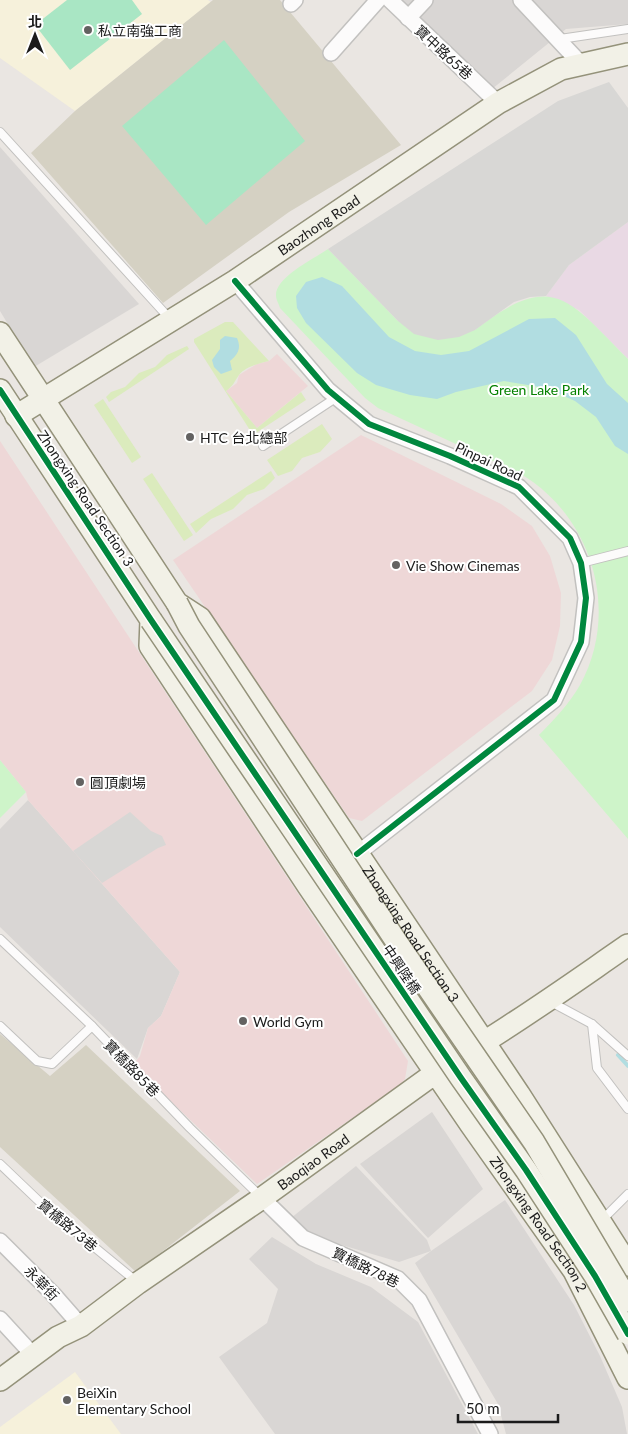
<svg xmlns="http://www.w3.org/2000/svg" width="628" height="1434" viewBox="0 0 628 1434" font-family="Lato,'Noto Sans TC',sans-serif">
  <rect width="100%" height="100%" fill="#eae6e2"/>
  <!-- residential -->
  <g fill="#d9d6d4">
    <path d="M401,0H628V24L566,29L492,89Z"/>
    <path d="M0,147L139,304L34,367L0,311Z"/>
    <path d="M28,800L180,972L161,1016L148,1028L137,1059L0,927V829Z"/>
    <path d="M432,1112L483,1189L428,1238L360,1164Z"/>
    <path d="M356,1166L427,1240L431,1251L505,1200L574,1305L600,1356L622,1407L627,1434H506L498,1404L415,1263L431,1251L399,1262L308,1235L291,1218Z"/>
    <path d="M272,1237L316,1264L371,1287L418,1322L478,1434H275L219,1357L267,1323L278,1289L249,1259Z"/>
  </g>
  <!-- commercial -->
  <g fill="#eed7d7">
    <path d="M277,354L308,386L257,428L226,391L237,383L239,375L257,364L269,361Z"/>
    <path d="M361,435L501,504L532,526L550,556L561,593L560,626L552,660L532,691L362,821L349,818L173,560Z"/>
    <path d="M0,441L408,1061L405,1079L400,1085L257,1184L133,1065L140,1056L148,1028L161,1016L180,972L28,800L26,792L0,760Z"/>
  </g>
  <!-- industrial -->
  <path fill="#e9d9e4" d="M628,222V359L579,310L546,296L569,265Z"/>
  <!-- education -->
  <g fill="#f6f1db">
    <path d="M0,0H208L211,2L75,111L0,58Z"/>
    <path d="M75,1372L121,1434H0V1427Z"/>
  </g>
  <!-- construction -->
  <g fill="#d5d1c3">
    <path d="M213,0H280L401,145L289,212L163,303L31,153L75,111Z"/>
    <path d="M0,1034L50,1076L86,1045L240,1191L136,1272L0,1147Z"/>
  </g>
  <!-- grass -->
  <g fill="#dbebbd">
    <path d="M225,322H233L269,361C260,363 245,367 239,375C234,382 234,385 226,391L257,428L301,392L306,400L253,435L194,342V339Z"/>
    <path d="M187,346L189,349L109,402L106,397L111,392L125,387L139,373L155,367L167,355Z"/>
    <path d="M103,399L141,457L132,463L94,405Z"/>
    <path d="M322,424L332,439L320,452L302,458L292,471L278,476L267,460Z"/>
    <path d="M271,471L275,478L264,489L247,495L233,509L211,519L196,533L190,524Z"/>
    <path d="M152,473L193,535L184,541L143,479Z"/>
  </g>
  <!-- park -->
  <g fill="#cef4c9">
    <path d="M328,249L398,321L475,330C553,269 568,299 628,359V839L539,735C554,720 569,704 580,685C618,616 596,528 533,482C518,471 499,464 482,456C447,440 413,424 378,408L365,398L280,308C279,304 276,300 276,296C275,277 314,259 328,249Z"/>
    <path d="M0,760L26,792L0,818Z"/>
  </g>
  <!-- pitch -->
  <g fill="#a9e6c4">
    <path d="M67,0H132L142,14L70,70L35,25Z"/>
    <path d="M224,40L305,141L206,225L122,126Z"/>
  </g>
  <!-- parking -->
  <g fill="#d8d7d5">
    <path d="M609,82L628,108V222L569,265L546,296L530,297L514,302L475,330L459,337L438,340L414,334L398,321L328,249L558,101Z"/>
    <path d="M130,812L151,831L162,836L166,845L158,848L102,883L73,851Z"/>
  </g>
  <!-- water -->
  <g fill="#b1dde1">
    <path d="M322,277L342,286L389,337L415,351L441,355L469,351L529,319L555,318L576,335L607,384L628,403V454L615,446L596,417L575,401L546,388L504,381L456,392L437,399L410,395L376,385L357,373L306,323L297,308L296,296L306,282Z"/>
    <path d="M225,336L237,338C242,349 237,355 230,361L232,370L221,374L214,367L212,360L220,349V340Z"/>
  </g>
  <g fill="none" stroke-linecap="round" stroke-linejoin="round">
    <!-- stream -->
    <path stroke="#b1dde1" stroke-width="4" d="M618,1055L628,1066"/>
    <defs>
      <g id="lane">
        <path d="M560,39L628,29"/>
        <path d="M0,132L170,319"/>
        <path d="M263,446L337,397"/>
        <path d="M581,563L628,551"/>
        <path d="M0,939L92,1026L190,1128L261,1197"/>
        <path d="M551,1002L592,1024L628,1056"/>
        <path d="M592,1024L597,1068L628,1109"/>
        <path d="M0,1026L37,1061L52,1064L92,1026"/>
        <path d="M0,1164L43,1205L137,1282"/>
        <path d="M605,1223L606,1216L628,1194"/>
      </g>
      <g id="street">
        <path d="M390,0L498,103"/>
        <path d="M521,0L581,64"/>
        <path d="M291,4L295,0"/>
        <path d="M408,18L425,0"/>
        <path d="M331,53L378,0"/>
        <path d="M235,281L328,390L369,424L450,456L519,487L570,538L581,563L586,598L581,642L554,700L357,854"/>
        <path d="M262,1198L303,1238L398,1279L419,1300L490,1434"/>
        <path d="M0,1241L53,1294L81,1326"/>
        <path d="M0,1319L34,1356"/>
      </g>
      <g id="secondary">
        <path id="s1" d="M0,333L177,603L200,618L519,1094L628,1265"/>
        <path id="s2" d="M0,390L151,620L150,646L308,886L471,1125L574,1271L628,1378"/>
        <path id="s3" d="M16,416L235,281L498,103L561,69L628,54"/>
        <path id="s4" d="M0,1380L58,1337L81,1326L138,1283L262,1198L427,1079C448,1071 465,1053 484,1042C534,1011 580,978 628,945"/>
      </g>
    </defs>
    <!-- lane casing -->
    <use href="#lane" stroke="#c2c1bf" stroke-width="10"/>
    <!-- street casing -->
    <use href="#street" stroke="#c2c1bf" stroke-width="18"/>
    <!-- secondary casing -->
    <use href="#secondary" stroke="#94927a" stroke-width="24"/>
    <!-- lane -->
    <use href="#lane" stroke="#fcfbfb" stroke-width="8"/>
    <!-- street -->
    <use href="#street" stroke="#fcfbfb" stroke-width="15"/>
    <!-- secondary -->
    <use href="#secondary" stroke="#f2f1e7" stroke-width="21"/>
    <defs>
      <g id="secondary-bridge">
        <path d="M177,603L189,626L396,941L534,1142L628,1301"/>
        <path d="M151,620L461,1078L526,1170L595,1276L628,1334"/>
      </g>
    </defs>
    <!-- secondary-bridge casing -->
    <use href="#secondary-bridge" stroke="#94927a" stroke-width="24" stroke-linecap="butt"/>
    <!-- secondary-bridge -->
    <use href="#secondary-bridge" stroke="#f2f1e7" stroke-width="21"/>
    <defs>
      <g id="cycleway">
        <path d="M235,281L328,390L369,424L450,456L519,487L570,538L581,563L586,598L581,642L554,700L357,854"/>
        <path d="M0,390L151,620L461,1078L526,1170L595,1276L628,1334"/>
      </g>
    </defs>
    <!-- cycleway casing -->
    <use href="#cycleway" stroke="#fff" stroke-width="9"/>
    <!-- cycleway -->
    <use href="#cycleway" stroke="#00873e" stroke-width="6"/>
  </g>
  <!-- markers -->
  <g fill="#636261" stroke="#fff" stroke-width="2">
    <circle cx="88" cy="30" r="5"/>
    <circle cx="190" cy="437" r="5"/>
    <circle cx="396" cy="565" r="5"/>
    <circle cx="80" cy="782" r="5"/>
    <circle cx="243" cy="1021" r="5"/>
    <circle cx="67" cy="1400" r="5"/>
  </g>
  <g text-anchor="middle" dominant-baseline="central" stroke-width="4" stroke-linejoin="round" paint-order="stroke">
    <!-- poi labels -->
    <g font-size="14" fill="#1b1b1b" stroke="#fff" text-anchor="start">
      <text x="98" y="30">私立南強工商</text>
      <text x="200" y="437">HTC 台北總部</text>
      <text x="406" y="565">Vie Show Cinemas</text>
      <text x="90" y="782">圓頂劇場</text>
      <text x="253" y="1021">World Gym</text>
      <text x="77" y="1392">BeiXin<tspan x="77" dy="16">Elementary School</tspan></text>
    </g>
    <!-- street labels -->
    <g font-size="14" fill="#1b1b1b" stroke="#fff">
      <text transform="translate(444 52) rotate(43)">寶中路65巷</text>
      <text stroke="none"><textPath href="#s3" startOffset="358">Baozhong Road</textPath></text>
      <text transform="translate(489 461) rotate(25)">Pinpai Road</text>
      <text transform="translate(86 498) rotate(56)">Zhongxing Road Section 3</text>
      <text stroke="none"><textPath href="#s1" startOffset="730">Zhongxing Road Section 3</textPath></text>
      <text transform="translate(402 969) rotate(56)">中興陸橋</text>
      <text transform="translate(132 1068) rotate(46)">寶橋路85巷</text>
      <text stroke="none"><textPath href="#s4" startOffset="382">Baoqiao Road</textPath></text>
      <text stroke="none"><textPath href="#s2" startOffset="998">Zhongxing Road Section 2</textPath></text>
      <text transform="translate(68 1225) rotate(40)">寶橋路73巷</text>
      <text transform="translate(366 1267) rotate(26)">寶橋路78巷</text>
      <text transform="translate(42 1283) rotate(46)">永華街</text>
    </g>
    <!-- park labels -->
    <g font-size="14" fill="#058100" stroke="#fff">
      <text x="539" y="389">Green Lake Park</text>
    </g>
  </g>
  <!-- north arrow -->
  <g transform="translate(35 35)" stroke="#ffffff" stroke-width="4" paint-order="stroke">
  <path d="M0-4L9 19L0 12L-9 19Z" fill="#1b1b1b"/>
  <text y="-8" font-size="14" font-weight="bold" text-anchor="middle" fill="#1b1b1b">北</text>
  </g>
  <!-- scale -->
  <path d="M458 1414v8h100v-8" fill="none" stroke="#1b1b1b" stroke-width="2.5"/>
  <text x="466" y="1414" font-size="15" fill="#1b1b1b" stroke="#ffffff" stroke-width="4" paint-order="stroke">50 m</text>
</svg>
